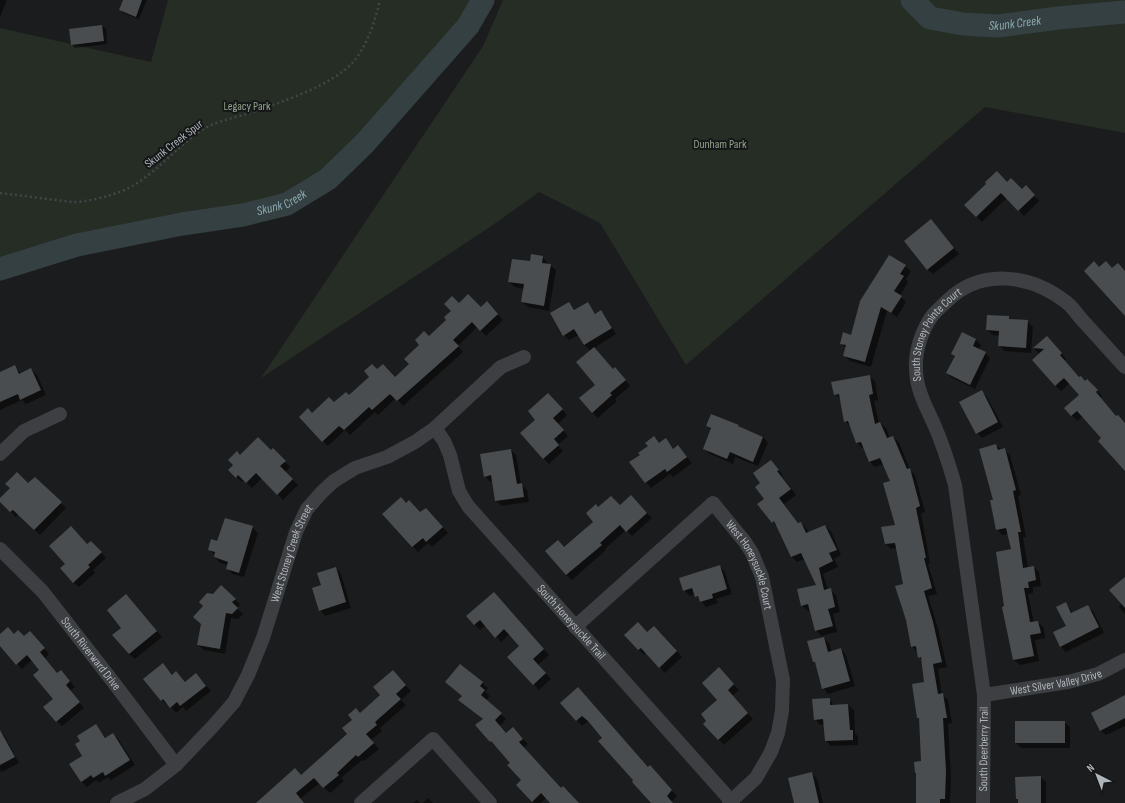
<svg xmlns="http://www.w3.org/2000/svg" width="1125" height="803" viewBox="0 0 1125 803" font-family="'Sofia Sans Condensed',sans-serif">
  <rect width="100%" height="100%" fill="#1b1c1d"/>
  <!-- green -->
  <g fill="#262d25">
    <path d="M168,0H483L468,26L365,143L328,179L287,204L243,215L182,224L77,245L0,269V28L151,62Z"/>
    <path d="M503,0H1125V133L985,107L686,365L600,223L539,192L490,227L261,378L483,46Z"/>
  </g>
  <!-- shadow -->
  <g fill="#0007">
    <path d="M0,0H7L0,17Z"/>
    <path d="M124,0H147L139,19L123,13L120,10Z"/>
    <path d="M102,26L106,29L107,44L75,48L72,45L70,30Z"/>
    <path d="M1007,183L1022,190L1026,187L1039,201L1024,216L1007,198L982,222L965,205Z"/>
    <path d="M936,226L959,254L933,274L927,269Z"/>
    <path d="M542,257L548,263V264L550,265L556,270L549,311L528,307L522,302L524,289L515,287L509,282L531,262Z"/>
    <path d="M905,266L911,271L906,279L908,282L900,296L906,302L897,317L887,311L871,367L850,361L844,355L846,348L841,343L851,336Z"/>
    <path d="M487,303L503,320L486,336L477,327L458,346L463,352L403,406L396,398L378,415L375,412L350,435L345,430L328,446L322,441L312,414L349,396L377,371L395,378L411,364L429,337L447,320L459,304L481,309Z"/>
    <path d="M569,303L576,311L588,303L596,314L601,311L606,317L616,334L594,348L613,370L620,373L630,386L615,399L617,401L598,418L592,412L597,385L591,351L584,345L579,335L569,340L564,335Z"/>
    <path d="M1008,317L1011,320L1027,321L1033,327L1031,353L1004,351L999,345L1000,336L993,335L987,330Z"/>
    <path d="M962,333L976,340L981,345L979,350L985,353L990,358L975,389L952,378L947,373L955,357L952,354Z"/>
    <path d="M1047,337L1066,359L1064,361L1080,378L1093,385L1102,396L1100,398L1117,417L1125,423V470L1102,438L1083,416L1077,421L1065,408L1081,395L1070,383L1061,391L1055,385L1040,354L1034,349Z"/>
    <path d="M15,367L21,374L31,369L37,375L46,395L26,404L22,400L0,410V373Z"/>
    <path d="M869,376L875,381L878,400L874,401L879,423H880L886,428L890,438L893,437L899,442L910,470L915,475L925,512L921,513L930,563L928,564L937,594L928,596L938,628L947,667L938,669L942,695L948,700L952,723L948,724L951,777L950,803H917V774L915,773L922,762L920,720L918,717L926,683L922,660L919,657L918,652L912,647L907,620L904,585L897,548L891,549L886,544L883,528L896,525L891,481L884,464L875,467L870,462L864,448H862L857,443L851,427L845,421L841,399L835,394Z"/>
    <path d="M981,391L987,397L1003,427L982,438L977,433Z"/>
    <path d="M554,400L567,415L558,424L568,436L558,445L563,451L549,464L543,458L537,420Z"/>
    <path d="M738,425L742,429L763,437L768,443L758,466L735,457L733,464L710,454L704,449L712,430L707,426Z"/>
    <path d="M654,437L660,444L665,440L674,449L678,446L692,463L673,477L670,474L651,488L631,463L641,455Z"/>
    <path d="M996,445L1002,450H1004L1010,455L1021,495L1018,496L1026,537H1023L1028,568L1034,567L1039,572L1041,586L1033,587V593L1028,594L1034,623L1038,622L1044,628L1045,638L1035,640L1039,661L1020,665L1014,660L1005,607L1012,550L1009,534L1002,535L997,529L994,500Z"/>
    <path d="M273,449L290,467L285,472L298,485L283,500L262,478L252,488L244,480L242,482L230,470L240,457L271,451Z"/>
    <path d="M511,450L516,455L521,484L527,490L529,502L502,506L496,501L493,481L490,482L485,476Z"/>
    <path d="M771,461L783,475L782,476L796,495L784,504L799,524L801,523L806,528L809,533L825,526L831,531L841,555L834,559L838,567L823,574L828,590H830L836,595L840,612L833,614L837,632L821,636L816,630L811,610L808,611L802,606L817,586L805,559L797,562L792,557L778,528L773,522L761,484Z"/>
    <path d="M35,478L66,508L40,535L19,514L16,517L0,501V499L29,485Z"/>
    <path d="M636,502L652,518L632,536L626,530L605,549L606,550L572,580L566,575L564,548L595,522L598,509L620,507Z"/>
    <path d="M406,504L421,514H431L448,533L432,547L428,543L418,552L384,514Z"/>
    <path d="M252,527L258,533L244,577L232,574L227,568L228,565L220,563L215,557V555L209,549L218,542Z"/>
    <path d="M88,545L97,547L106,558L93,570L95,573L79,587L73,582Z"/>
    <path d="M720,566L725,572L732,594L716,599L718,603L706,607L695,594L690,596L684,590Z"/>
    <path d="M336,568L341,574L351,608L325,616L320,610L322,586Z"/>
    <path d="M1125,584V614L1119,607L1122,603Z"/>
    <path d="M126,595L162,637L135,659L129,654L123,628Z"/>
    <path d="M235,599L240,605L237,608L243,614L238,619L231,618L225,654L204,650L198,645L202,624Z"/>
    <path d="M499,599L549,655L538,665L551,679L539,690L509,657L521,646L510,634L501,642L486,625L480,630L467,616Z"/>
    <path d="M1066,603L1073,613L1087,606L1093,611L1104,633L1066,652L1061,647L1054,633L1067,626Z"/>
    <path d="M8,628L15,635L35,637L49,654L45,658L57,674L66,676L75,687L70,691L84,708L62,726L57,721L54,699L41,671L32,660L22,669L0,645V635Z"/>
    <path d="M660,632L682,657L665,673L646,653L644,655L625,635Z"/>
    <path d="M824,638L829,643L832,652L841,649L846,655L855,686L828,694L823,688L816,664L814,662Z"/>
    <path d="M163,664L173,675L176,672L186,683L196,674L211,691L186,711L183,707L176,713L168,704L167,705L161,700Z"/>
    <path d="M724,674L739,690L732,696L753,719L724,745L704,724L719,700Z"/>
    <path d="M398,677L411,691L401,700L406,705L380,728L382,731L371,740L379,749L364,761L362,760L341,778L344,781L330,793L320,783L300,799L303,803H257L302,776L349,735L360,715Z"/>
    <path d="M446,682L482,683L488,688L485,692L490,696L486,700L506,719L500,726L507,734H518L528,744L523,748L561,789L578,803H551L546,798L541,803H534L518,785L522,781L511,763L477,726L484,720L465,705L462,696Z"/>
    <path d="M583,693L649,768L655,772L677,796L671,802L673,803H651L604,738L588,721L582,726L561,703Z"/>
    <path d="M1125,697V726L1106,735L1100,730Z"/>
    <path d="M829,699L835,706L848,705L854,710L855,734L858,736V745L831,746L826,741L825,724L820,725L815,719Z"/>
    <path d="M1064,722L1070,727V748H1021L1016,743Z"/>
    <path d="M95,725L106,738L113,734L118,739L135,765L111,780L108,777L99,783L96,780L87,787L82,782L96,773L83,756L82,741Z"/>
    <path d="M0,731L4,735L19,763L2,772L0,770Z"/>
    <path d="M812,773L817,779L823,803H795Z"/>
    <path d="M1040,777L1046,782V803H1019L1017,799Z"/>
    <path d="M428,798L433,803H423Z"/>
    <path d="M417,800L420,803H413Z"/>
  </g>
  <g fill="none" stroke-linecap="round" stroke-linejoin="round">
    <!-- river -->
    <g stroke="#344042" stroke-width="23">
      <path id="s1" d="M912,0L930,18L963,24L998,26L1058,18L1125,12"/>
      <path id="s2" d="M0,269L77,245L182,224L243,215L287,204L328,179L365,143L468,26L483,0"/>
    </g>
  </g>
  <!-- building -->
  <g fill="#4a4d4f">
    <path d="M123,0H142L136,17L119,10Z"/>
    <path d="M102,25L104,41L71,45L69,29Z"/>
    <path d="M997,171L1007,182L1011,178L1022,189L1026,185L1035,195L1018,211L1001,193L976,217L964,205L986,184L985,182Z"/>
    <path d="M931,219L954,248L927,270L904,241Z"/>
    <path d="M531,254L543,256L542,263L551,264L544,306L521,302L524,284L508,282L512,259L530,261Z"/>
    <path d="M889,255L906,265L900,274L904,276L894,291L902,296L891,313L881,307L865,362L843,356L846,345L840,344L843,332L851,335L860,301Z"/>
    <path d="M1094,261L1099,267L1106,261L1112,268L1118,263L1125,271V316L1084,271Z"/>
    <path d="M468,294L481,307L487,301L498,314L480,331L472,322L453,340L459,346L397,401L390,394L372,410L369,407L344,430L339,426L322,442L299,417L308,408L312,413L329,397L334,402L346,392L349,395L369,377L364,371L372,364L377,369L383,364L395,377L409,364L404,359L419,345L415,340L424,331L429,336L446,320L444,317L451,311L444,304L452,296L459,303Z"/>
    <path d="M569,302L574,310L588,302L595,314L601,310L612,328L584,345L574,329L563,336L550,313Z"/>
    <path d="M987,315L1009,316V319L1028,320L1026,348L998,346L999,331L986,330Z"/>
    <path d="M962,332L976,339L973,346L986,352L970,385L946,373L955,356L951,354Z"/>
    <path d="M1047,336L1062,353L1060,355L1079,377L1081,376L1085,381L1087,379L1098,390L1096,392L1116,416L1118,415L1125,423V471L1098,441L1101,438L1077,411L1071,416L1064,408L1079,395L1064,378L1055,386L1032,360L1044,349L1033,348Z"/>
    <path d="M594,347L613,369L615,367L626,380L610,393L612,395L592,413L579,398L595,385L576,362Z"/>
    <path d="M15,365L19,374L31,368L41,390L20,400L18,394L0,402V372Z"/>
    <path d="M870,375L873,394L869,395L875,424L880,422L887,438L893,436L907,469L910,468L920,506L916,508L926,558H924L932,588L924,591L933,622L942,662L933,664L938,694L943,693L947,718H943L946,771L945,799H940V803H916V773H915L914,762L921,761L919,718H917L912,684L924,682L921,657L918,658L916,646L911,647L906,620L895,586L903,584L895,543L885,544L881,527L895,525L883,483L890,481L880,458L869,462L861,442L856,443L848,421L844,422L839,394L834,395L831,382Z"/>
    <path d="M982,390L998,422L976,434L959,402Z"/>
    <path d="M548,393L563,409L553,418L564,430L554,439L559,445L543,459L520,433L535,420L528,411Z"/>
    <path d="M711,414L739,425L738,426L763,437L753,462L730,452L727,459L703,449L711,428L706,426Z"/>
    <path d="M654,436L659,443L666,438L673,449L678,445L687,457L667,472L665,469L645,483L629,462L640,455L638,453L648,446L645,443Z"/>
    <path d="M258,437L271,450L273,448L286,461L280,466L293,479L277,495L256,473L246,483L238,475L236,478L228,470L233,465L228,460L237,451L240,455Z"/>
    <path d="M996,444L998,450L1005,448L1016,490L1013,491L1021,532H1018L1023,568L1034,566L1036,580L1028,582L1029,588H1024L1030,622L1038,621L1041,633L1030,635L1034,656L1013,660L1002,607L1004,606L996,552L1011,549L1006,528L996,530L990,500H993L979,449Z"/>
    <path d="M511,449L517,484L522,483L524,497L495,501L491,475L484,477L480,454Z"/>
    <path d="M771,460L779,470L777,471L791,489L779,498L798,523L801,522L806,533L825,525L837,550L829,553L833,561L819,568L824,590L831,588L835,607L828,609L833,626L815,631L808,604L801,606L797,589L816,585L801,553L791,557L774,521L772,523L757,504L764,499L755,487L760,483L753,473Z"/>
    <path d="M17,472L28,483L35,477L62,502L34,530L13,510L10,512L0,502V498L10,488L5,484Z"/>
    <path d="M631,495L647,513L626,532L620,525L600,543L602,545L566,575L545,551L558,540L564,547L593,522L586,513L596,504L598,507L611,496L620,505Z"/>
    <path d="M401,497L406,503L409,500L420,512L426,508L443,527L426,542L423,538L412,547L382,514Z"/>
    <path d="M225,518L253,526L239,573L226,569L228,562L214,557L215,552L208,550L211,539L217,541Z"/>
    <path d="M71,526L87,544L91,541L102,552L88,565L90,567L73,583L60,568L65,564L49,546Z"/>
    <path d="M720,565L727,589L712,594L713,598L700,602L698,596L695,597L692,588L683,591L679,578Z"/>
    <path d="M336,567L346,602L319,611L312,588L321,585L317,573Z"/>
    <path d="M1125,577V608L1109,590Z"/>
    <path d="M221,585L236,599L232,602L238,608L232,614L226,613L220,649L197,645L201,624L193,617L203,606L199,602L207,593L213,594Z"/>
    <path d="M494,592L544,649L533,659L546,673L533,685L507,657L519,646L504,629L495,638L480,620L474,625L466,616Z"/>
    <path d="M126,594L157,631L129,654L112,635L121,628L107,610Z"/>
    <path d="M1066,602L1071,613L1088,605L1099,627L1060,647L1053,632L1066,626L1056,607Z"/>
    <path d="M638,622L647,632L654,626L677,651L659,668L641,648L638,650L624,635Z"/>
    <path d="M8,627L14,634L18,630L24,636L30,631L45,648L40,652L57,673L61,670L70,681L66,685L80,702L56,722L43,707L53,699L33,675L39,670L27,655L16,665L0,646V634Z"/>
    <path d="M824,637L828,652L841,648L850,681L822,689L815,662H813L807,641Z"/>
    <path d="M163,663L172,675L176,671L185,682L196,673L206,686L180,706L177,702L170,708L163,699L161,701L143,679Z"/>
    <path d="M460,664L483,682L480,686L485,690L481,695L502,713L495,720L506,733L513,727L523,739L519,742L561,788L563,786L579,803H550L541,793L532,802L516,785L521,780L507,765L510,763L491,741L490,742L475,725L483,719L458,700L462,696L445,682Z"/>
    <path d="M719,667L734,684L728,690L748,713L718,740L703,724L706,721L701,714L717,700L702,683Z"/>
    <path d="M393,670L406,685L396,694L401,699L375,722L377,725L366,734L374,743L358,757L356,755L337,773L339,775L323,788L314,778L296,793L304,803H256L295,768L301,775L347,734L342,728L352,720L348,715L356,708L360,713L380,695L373,687Z"/>
    <path d="M578,687L648,767L650,765L672,790L667,796L673,803H651L632,782L633,780L598,741L602,738L588,721L582,716L576,721L560,703Z"/>
    <path d="M1125,695V718L1100,731L1091,713Z"/>
    <path d="M830,698V705L848,704L850,730H853V740L825,741L823,719L814,720L812,699Z"/>
    <rect x="1015" y="721" width="50" height="22"/>
    <path d="M96,724L105,738L113,733L130,760L105,776L103,772L93,778L91,775L81,782L69,764L82,756L75,744L80,741L77,736Z"/>
    <path d="M0,730L15,757L0,765Z"/>
    <path d="M812,772L819,803H794L788,778Z"/>
    <path d="M1041,776V803H1018V799H1016L1015,777Z"/>
  </g>
  <g fill="none" stroke-linecap="round" stroke-linejoin="round">
    <!-- path -->
    <path stroke="#434648" stroke-width="2.5" stroke-dasharray="2 3" stroke-linecap="butt" d="M0,193C16,195 32,197 48,199C56,200 64,201 72,202C86,202 101,198 114,194C153,182 175,144 209,126C222,120 237,117 250,113C281,102 332,86 354,61C368,44 375,21 380,0"/>
    <!-- minor -->
    <g stroke="#3d3f42" stroke-width="14">
      <path id="s3" d="M435,428L444,441L450,455L459,491L468,506L733,803"/>
      <path d="M0,454L24,431L60,414"/>
      <path id="s4" d="M0,549L43,592L114,683L176,765"/>
      <path id="s5" d="M575,627L713,503L745,542L752,553L762,577L783,680L782,711L778,733L771,752L756,778L729,803"/>
      <path id="s6" d="M984,695L1068,682L1098,674L1125,660"/>
      <path id="s7" d="M117,803L145,789L176,765L214,725L234,702L248,675L263,638L296,532L307,509L322,492L334,481L355,468L387,457L415,442L435,428L501,367L524,357"/>
      <path d="M361,803L433,739L490,803"/>
      <path id="s8" d="M983,803L984,695L955,485C949,464 942,442 933,422C925,405 916,388 916,368C915,351 922,330 932,316C936,311 942,306 947,301C981,268 1030,274 1066,302C1073,307 1078,316 1084,322C1098,337 1111,352 1125,367"/>
    </g>
  </g>
  <g text-anchor="middle" dominant-baseline="central" stroke-width="4" stroke-linejoin="round" paint-order="stroke">
    <!-- park labels -->
    <g font-size="12" fill="#8fa389" stroke="#161718">
      <text x="247" y="106">Legacy Park</text>
      <text x="720" y="144">Dunham Park</text>
    </g>
    <!-- street labels -->
    <g font-size="12" fill="#afb6bb" stroke="#161718">
      <text transform="translate(174 144) rotate(-38)">Skunk Creek Spur</text>
      <text stroke="none"><textPath href="#s8" startOffset="484">South Stoney Pointe Court</textPath></text>
      <text stroke="none"><textPath href="#s7" startOffset="316">West Stoney Creek Street</textPath></text>
      <text stroke="none"><textPath href="#s5" startOffset="259">West Honeysuckle Court</textPath></text>
      <text stroke="none"><textPath href="#s3" startOffset="241">South Honeysuckle Trail</textPath></text>
      <text stroke="none"><textPath href="#s4" startOffset="139">South Riverward Drive</textPath></text>
      <text stroke="none"><textPath href="#s6" startOffset="73">West Silver Valley Drive</textPath></text>
      <text stroke="none"><textPath href="#s8" startOffset="54">South Deerberry Trail</textPath></text>
    </g>
    <!-- water labels -->
    <g font-size="13" font-style="italic" fill="#8baab1" stroke="#161718">
      <text stroke="none"><textPath href="#s1" startOffset="111">Skunk Creek</textPath></text>
      <text stroke="none"><textPath href="#s2" startOffset="290">Skunk Creek</textPath></text>
    </g>
  </g>
  <!-- north arrow -->
  <g transform="translate(1097 775) rotate(318)" stroke="#161718" stroke-width="3" paint-order="stroke">
  <path d="M0-3L7 15L0 10L-7 15Z" fill="#afb6bb"/>
  <text y="-6" font-size="11" font-weight="bold" text-anchor="middle" fill="#afb6bb">N</text>
  </g>
</svg>
